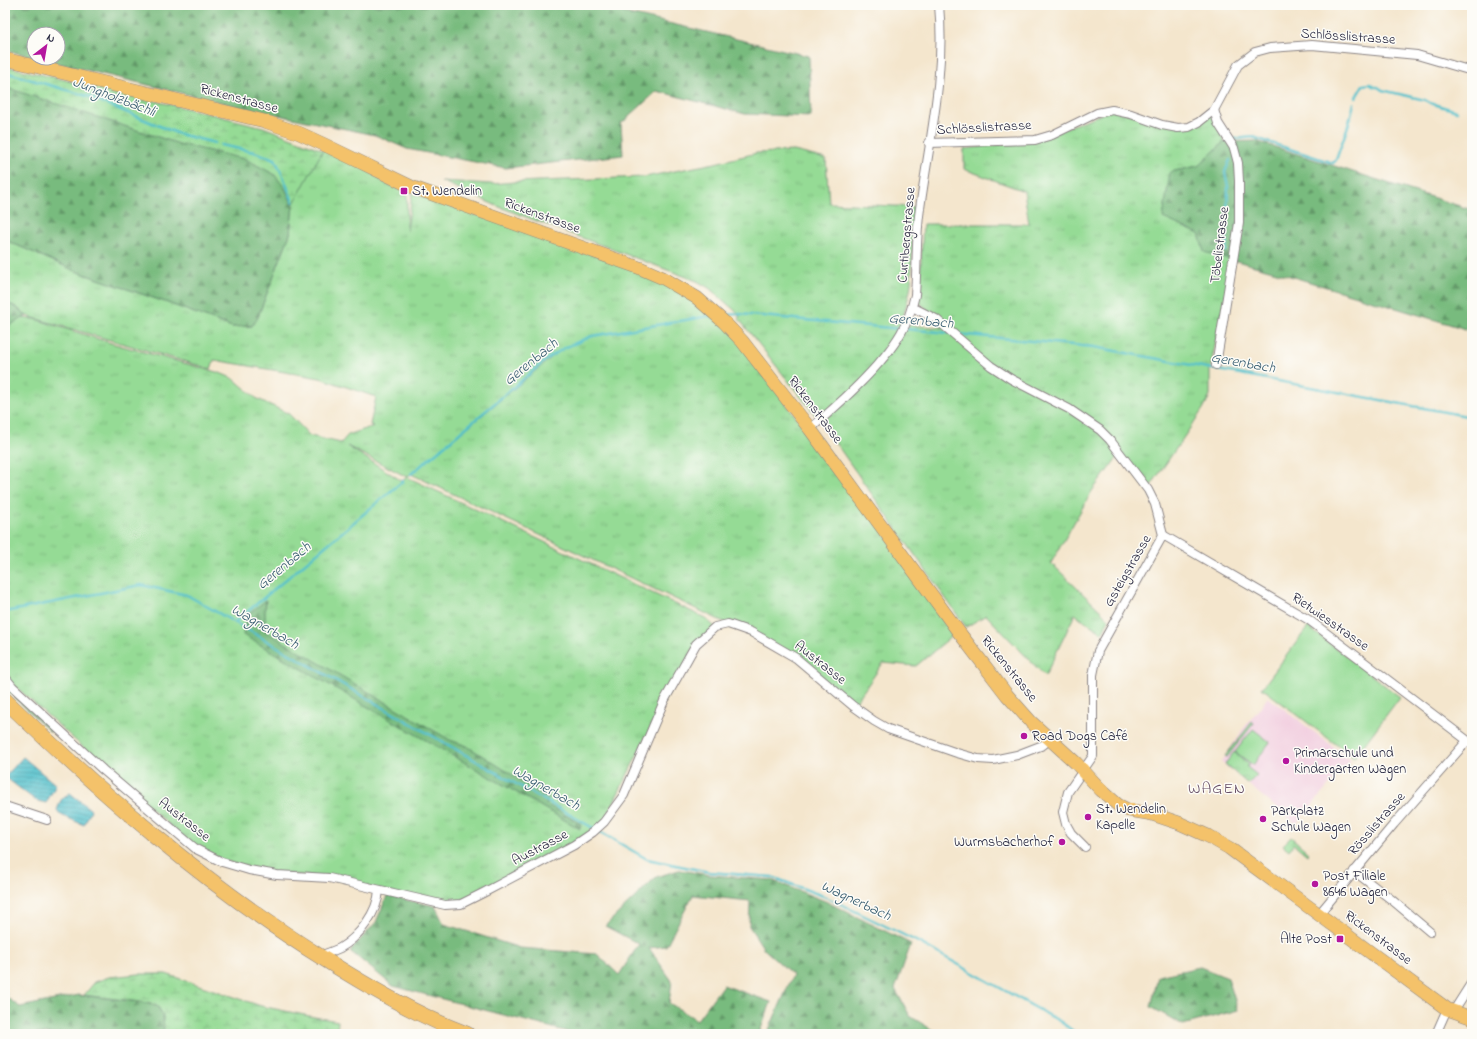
<svg xmlns="http://www.w3.org/2000/svg" width="1477" height="1039" viewBox="0 0 1477 1039" font-family="'Indie Flower',sans-serif">
  <defs>
    <pattern id="grass-tufts" width="24" height="20" patternUnits="userSpaceOnUse"><rect width="24" height="20" fill="#95db95"/><path d="M3 7l-1-3M5 7V3M7 7l1-3M15 17l-1-3M17 17v-4M19 17l1-3" fill="none" stroke="#80bc81"/></pattern>
    <pattern id="forest-firs" width="22" height="20" patternUnits="userSpaceOnUse"><rect width="22" height="20" fill="#78bb7e"/><path d="M5 1l3.5 6h-7zM16 11l3.5 6h-7z" fill="#629868"/></pattern>
    <pattern id="wetland-marsh" width="20" height="14" patternUnits="userSpaceOnUse"><rect width="20" height="14" fill="#95db95"/><path d="M1 5h8M5 5V1M11 12h8M15 12V8" fill="none" stroke="#80bc81"/></pattern>
    <pattern id="park-crowns" width="20" height="18" patternUnits="userSpaceOnUse"><rect width="20" height="18" fill="#95db95"/><path d="M2 6a3 3 0 1 1 6 0M12 15a3 3 0 1 1 6 0" fill="none" stroke="#80bc81"/></pattern>
    <pattern id="water-rules" width="6" height="5" patternUnits="userSpaceOnUse"><rect width="6" height="5" fill="#54c1cc"/><path d="M0 2.5h6" fill="none" stroke="#459ca7"/></pattern>
  </defs>
  <rect width="100%" height="100%" fill="#fdfcf7"/>
  <filter id="ink" filterUnits="userSpaceOnUse"><feTurbulence type="fractalNoise" baseFrequency=".025" numOctaves="2"/><feDisplacementMap in="SourceGraphic" scale="8" xChannelSelector="R" yChannelSelector="G"/><feConvolveMatrix kernelMatrix="1 2 1 2 8 2 1 2 1" color-interpolation-filters="sRGB"/></filter>
  <filter id="wash" filterUnits="userSpaceOnUse"><feTurbulence type="fractalNoise" baseFrequency=".012" numOctaves="4" result="noise"/><feDisplacementMap in="SourceGraphic" scale="16" xChannelSelector="R" yChannelSelector="G"/><feGaussianBlur stdDeviation="0.9" result="paint"/><feColorMatrix in="noise" values="0 0 0 0 0 0 0 0 0 0 0 0 0 0 0 0 0 1.4 0 .05"/><feComposite in="paint" operator="in"/></filter>
  <g filter="url(#wash)">
    <rect width="100%" height="100%" fill="#f4e6cd"/>
    <!-- built -->
    <path fill="#f2cfe0" d="M1268,697L1351,760L1296,824L1221,762L1244,728Z"/>
    <!-- grass -->
    <g fill="url(#grass-tufts)" stroke="#5c7e68" fill-rule="evenodd">
      <path d="M1112,110L1189,127L1214,110L1224,142L1198,166L1170,172L1199,234L1233,259L1210,369V396L1203,409L1148,490L1119,455L1092,491L1051,563L1109,619L1102,633L1075,614L1045,676L986,615L966,627L820,421L739,319V314L709,288L697,281L497,206L441,181L491,184L515,182L645,177L715,163L757,153L794,151L826,159L829,203L915,207C912,233 913,258 911,284C909,301 901,316 902,333L910,325L943,328L927,309L919,302L923,224H1029L1024,191L964,169V149L1035,140Z"/>
      <path d="M323,149L367,170L383,182L407,193V231L412,193L663,278L724,322L958,631L916,666L883,663L853,706L796,658L728,624L411,474L407,477L705,618L715,627L696,644L664,701L604,822L593,832L483,893L445,905L329,878L249,870L196,849L5,677V317L35,319L111,343L220,373L234,379L256,398L289,414L310,436L341,443L348,435L374,426L370,425L376,397L320,378L214,360L211,369L27,316L16,307L5,302V240L78,272L165,302L232,327L252,326L257,319L290,234L293,205ZM558,352L450,442L546,360ZM347,446L407,477L402,481Z"/>
    </g>
    <!-- forest -->
    <g fill="url(#forest-firs)" stroke="#4d6e5c">
      <path d="M5,5H591L809,56L811,117L745,114L657,91L621,124L623,155L506,168L407,149L375,135L244,108L36,58H58V34H34V57L5,50Z"/>
      <path d="M5,87L180,144L245,159L274,174L285,188L293,205L290,234L257,319L252,326L232,327L165,302L78,272L5,240Z"/>
      <path d="M1256,141L1472,210V331L1280,273L1204,252L1199,234L1163,218L1170,172L1198,166L1224,142Z"/>
      <path d="M5,302L16,307L27,316L8,326H5Z"/>
      <path d="M266,600C264,610 266,620 265,631L450,740L467,746L549,798L546,804L581,824L580,829L243,635L246,616Z"/>
      <path d="M5,684L7,686L54,732L49,731L5,688Z"/>
      <path d="M679,870L709,875L771,880L825,901L911,944L895,989L910,1016L939,1034H913L907,1031L905,1034H767L793,975L764,949L749,926L750,901L693,895L666,946L649,948L672,981L669,1003L697,1020L723,985L771,1002L759,1034H576L393,986L350,951L376,922L387,896L435,906L444,924L520,948L597,954L619,975L639,944L605,926L656,877Z"/>
      <path d="M1200,967L1228,978L1238,1010L1183,1025L1151,1007L1158,976Z"/>
      <path d="M79,995L141,1002L157,1006L163,1015L164,1034H5V996L20,1007Z"/>
    </g>
    <!-- wetland -->
    <g fill="url(#wetland-marsh)" stroke="#5c7e68">
      <path d="M5,66L202,112L263,127L323,150L293,205L285,188L274,174L245,159L180,144L5,87Z"/>
      <path d="M139,974H166L261,1006L314,1017L338,1021L337,1034H164L163,1015L157,1005L141,1002L84,995L95,982L109,977Z"/>
    </g>
    <!-- park -->
    <g fill="url(#park-crowns)" stroke="#5c7e68">
      <path d="M1234,752L1249,764L1247,767L1257,775L1248,784L1225,764Z"/>
      <path d="M1291,837L1309,853L1307,855L1294,844L1289,850L1283,845Z"/>
    </g>
    <!-- garden -->
    <g fill="#95db95" stroke="#5c7e68">
      <path d="M1308,627L1400,697L1354,758L1262,688Z"/>
      <path d="M1252,722L1254,723L1227,757L1225,756Z"/>
      <path d="M1253,729L1270,742L1253,765L1235,752Z"/>
    </g>
    <!-- water -->
    <g fill="url(#water-rules)" stroke="#3b7284">
      <path d="M23,757L56,785L46,803L35,800L5,777Z"/>
      <path d="M70,793L91,810L84,825L61,815L57,810L61,800Z"/>
    </g>
    <g fill="none" stroke-linecap="round" stroke-linejoin="round">
      <!-- stream -->
      <g stroke="#54c1cc" stroke-width="2.5">
        <path d="M5,72L87,96L179,134L215,143"/>
        <path d="M1356,97L1363,85L1370,84L1374,87H1378L1382,90L1425,100L1430,103L1457,111"/>
        <path d="M1235,139L1253,137L1333,163L1336,160L1349,123L1354,103"/>
        <path d="M221,145L254,152L275,159L283,176L293,202"/>
        <path d="M1226,251L1228,186L1225,172L1230,160"/>
        <path d="M722,315L739,314L901,329"/>
        <path d="M906,329L949,333"/>
        <path d="M957,334L1094,347L1472,417"/>
        <path d="M411,474L546,360L564,348L592,336L709,316"/>
        <path d="M5,612L141,585L187,595L647,859L709,872L772,877L826,897L918,942L1061,1022L1077,1034"/>
        <path d="M235,622L403,481"/>
        <path d="M5,993L6,994"/>
      </g>
    </g>
  </g>
  <g filter="url(#ink)">
    <g fill="none" stroke-linecap="round" stroke-linejoin="round">
      <defs>
        <g id="street">
          <path d="M1214,110L1218,123L1234,148L1238,163L1239,181V223L1216,365"/>
          <path d="M929,143L1035,140L1052,135L1097,113L1112,110L1131,114L1162,125L1178,128L1189,127L1199,122L1214,110L1238,65L1255,52L1270,48L1312,45L1417,55L1472,71"/>
          <path d="M912,307L936,319L991,366L1011,379L1069,409L1100,430L1110,440L1148,490L1155,504L1163,535L1098,651L1093,675V756L1068,792L1063,812L1066,824L1071,833L1085,847"/>
          <path d="M810,429C839,404 882,366 901,333C908,321 912,308 915,295C917,269 916,242 919,216C928,146 946,76 939,5"/>
          <path d="M1163,535L1309,620L1472,744"/>
          <path d="M5,677L13,687L103,770L196,849L222,862L249,870L277,875L329,878L445,905L461,904L483,893L574,845L593,832L604,822L624,795L664,701L696,644L715,627L728,624L751,632L796,658L853,706L874,721L888,729L957,753L978,759L993,760L1017,755L1043,745L1050,739"/>
          <path d="M5,806L47,820"/>
          <path d="M1354,871L1392,900L1430,932"/>
          <path d="M1319,914L1394,824L1467,741"/>
          <path d="M319,956C326,954 333,951 340,948C359,937 378,912 379,890"/>
          <path d="M1453,1012L1472,982"/>
          <path d="M1436,1034L1447,1009"/>
        </g>
        <path id="primary" d="M5,59L264,121L299,133L325,145L412,187L640,268L663,278L697,298L724,322L742,341L810,429L958,631L1007,695L1031,722L1076,763L1101,790L1118,805L1128,810L1152,814L1179,823L1208,836L1229,848L1447,1009L1472,1018"/>
        <path id="highway" d="M5,700C102,794 206,885 321,957C367,986 416,1015 467,1034"/>
      </defs>
      <!-- street casing -->
      <use href="#street" stroke="#8b8484" stroke-width="10"/>
      <!-- primary casing -->
      <use href="#primary" stroke="#8b8484" stroke-width="14"/>
      <!-- highway casing -->
      <use href="#highway" stroke="#8b8484" stroke-width="16"/>
      <!-- street -->
      <use href="#street" stroke="#fff" stroke-width="8"/>
      <!-- primary -->
      <use href="#primary" stroke="#f4c26a" stroke-width="13"/>
      <!-- highway -->
      <use href="#highway" stroke="#f4c26a" stroke-width="15"/>
    </g>
  </g>
  <!-- markers -->
  <g fill="#b5179e" stroke="#fdfcf7" stroke-width="1.5">
    <rect x="400" y="187" width="8" height="8" rx="2"/>
    <circle cx="1024" cy="736" r="4"/>
    <circle cx="1286" cy="761" r="4"/>
    <circle cx="1088" cy="817" r="4"/>
    <circle cx="1263" cy="819" r="4"/>
    <circle cx="1062" cy="842" r="4"/>
    <circle cx="1315" cy="884" r="4"/>
    <rect x="1336" y="935" width="8" height="8" rx="2"/>
  </g>
  <g text-anchor="middle" dominant-baseline="central" stroke-width="3" stroke-linejoin="round" paint-order="stroke">
    <!-- street labels -->
    <g font-size="14" fill="#22223b" stroke="#fdfcf7">
      <text transform="translate(1348 37) rotate(4)">Schlösslistrasse</text>
      <text transform="translate(239 99) rotate(15)">Rickenstrasse</text>
      <text transform="translate(984 128) rotate(-3)">Schlösslistrasse</text>
      <text transform="translate(542 216) rotate(20)">Rickenstrasse</text>
      <text transform="translate(907 235) rotate(-85)">Curtibergstrasse</text>
      <text transform="translate(1220 245) rotate(-83)">Töbelistrasse</text>
      <text transform="translate(815 410) rotate(53)">Rickenstrasse</text>
      <text transform="translate(1128 571) rotate(-60)">Gsteigstrasse</text>
      <text transform="translate(1330 622) rotate(35)">Rietwiesstrasse</text>
      <text transform="translate(820 663) rotate(38)">Austrasse</text>
      <text transform="translate(1009 669) rotate(51)">Rickenstrasse</text>
      <text transform="translate(184 820) rotate(38)">Austrasse</text>
      <text transform="translate(1377 824) rotate(-49)">Rösslistrasse</text>
      <text transform="translate(540 848) rotate(-28)">Austrasse</text>
      <text transform="translate(1378 938) rotate(37)">Rickenstrasse</text>
    </g>
    <!-- poi labels -->
    <g font-size="14" fill="#22223b" stroke="#fdfcf7" text-anchor="start">
      <text x="412" y="191">St. Wendelin</text>
      <text x="1032" y="736">Road Dogs Café</text>
      <text x="1294" y="753">Primarschule und<tspan x="1294" dy="16">Kindergarten Wagen</tspan></text>
      <text x="1096" y="809">St. Wendelin<tspan x="1096" dy="16">Kapelle</tspan></text>
      <text x="1271" y="811">Parkplatz<tspan x="1271" dy="16">Schule Wagen</tspan></text>
      <text x="1054" y="842" text-anchor="end">Wurmsbacherhof</text>
      <text x="1323" y="876">Post Filiale<tspan x="1323" dy="16">8646 Wagen</tspan></text>
      <text x="1332" y="939" text-anchor="end">Alte Post</text>
    </g>
    <!-- water labels -->
    <g font-size="15" font-style="italic" fill="#345a6e" stroke="#fdfcf7">
      <text transform="translate(114 97) rotate(21)">Jungholzbächli</text>
      <text transform="translate(921 321) rotate(5)">Gerenbach</text>
      <text transform="translate(531 362) rotate(-39)">Gerenbach</text>
      <text transform="translate(1243 363) rotate(10)">Gerenbach</text>
      <text transform="translate(284 566) rotate(-40)">Gerenbach</text>
      <text transform="translate(265 627) rotate(30)">Wagnerbach</text>
      <text transform="translate(546 788) rotate(30)">Wagnerbach</text>
      <text transform="translate(856 901) rotate(25)">Wagnerbach</text>
    </g>
    <!-- quarter labels -->
    <g font-size="16" letter-spacing="1" fill="#685067" stroke="#fdfcf7">
      <text x="1217" y="789">WAGEN</text>
    </g>
  </g>
  <!-- margin -->
  <rect width="1477" height="1039" fill="none" stroke="#fdfcf7" stroke-width="20"/>
  <!-- north arrow -->
  <g transform="translate(46 46) rotate(31)"><circle r="19" fill="#fdfcf7" stroke="#a5a5ac"/>
  <path d="M0-3L7 15L0 10L-7 15Z" fill="#b5179e"/>
  <text y="-6" font-size="11" font-weight="bold" text-anchor="middle" fill="#22223b">N</text>
  </g>
</svg>
